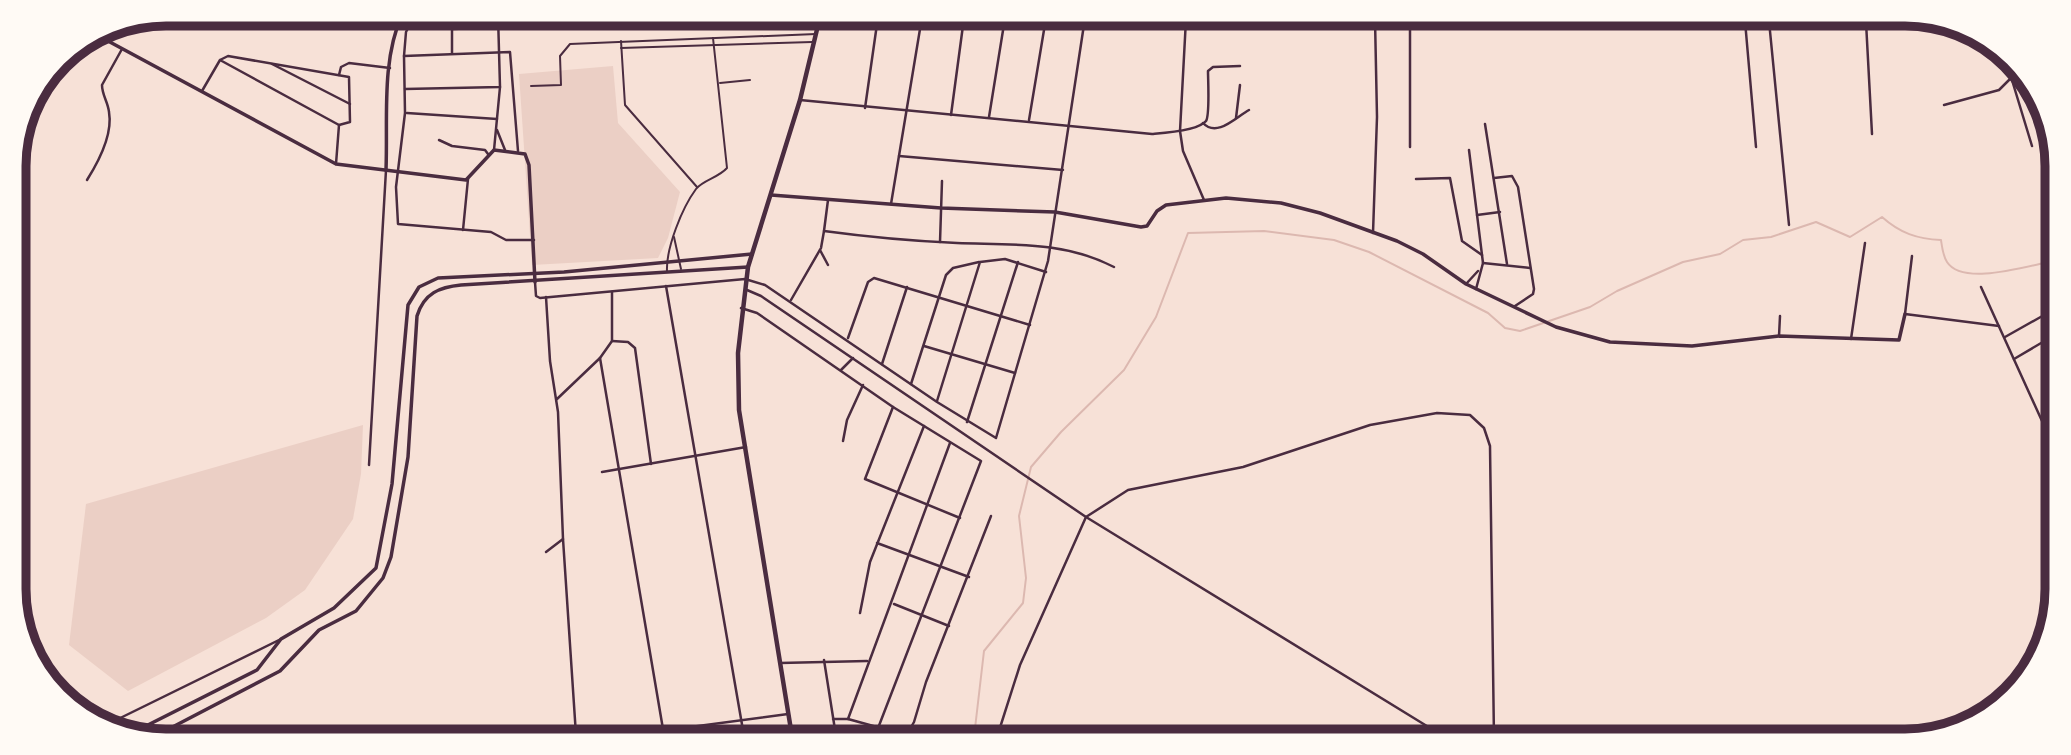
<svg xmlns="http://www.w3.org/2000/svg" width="2071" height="755" viewBox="0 0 2071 755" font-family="Ubuntu,sans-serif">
  <rect width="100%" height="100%" fill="#f7e1d7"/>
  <!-- green -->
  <g fill="#ebcfc5">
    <path d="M613,66L618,123L680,192L668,238L658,258L532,265L519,74Z"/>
    <path d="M363,425L361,474L353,519L305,590L266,618L128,691L69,645L86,504Z"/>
  </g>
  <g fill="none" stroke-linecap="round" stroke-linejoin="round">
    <!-- stream -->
    <path stroke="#dcb8b0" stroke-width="2" d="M974,737L984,651L1023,603L1026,578L1019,516L1031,467L1061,432L1124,370L1156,317L1188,233L1264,231L1334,240L1369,252L1488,313L1505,328L1520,331L1590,307L1617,291L1683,262L1720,254L1743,240L1771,237L1816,222L1850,237L1882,217C1900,233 1917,239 1941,240C1942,247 1943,256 1947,262C1963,287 2030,265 2054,261"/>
    <!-- service -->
    <g stroke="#4a2c40" stroke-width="2">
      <path d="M621,41L625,105L697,187"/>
      <path d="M621,48L812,42"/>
      <path d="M720,83L750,80"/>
      <path d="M531,86L561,85L560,56L570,44L816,34"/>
      <path d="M674,237L681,269"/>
      <path d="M667,271C666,248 682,208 696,189C703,180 718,178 727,168L713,38"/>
    </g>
    <!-- minor -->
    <g stroke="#4a2c40" stroke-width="2.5">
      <path d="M415,15L406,32L404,56L510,52L518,151"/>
      <path d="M452,15V53"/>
      <path d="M1186,19L1180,131L1183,151L1204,200"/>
      <path d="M1410,20V147"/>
      <path d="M1607,20V21"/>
      <path d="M1745,21L1756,147"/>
      <path d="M1769,21L1789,225"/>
      <path d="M1866,22L1872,134"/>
      <path d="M453,29L498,27"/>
      <path d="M404,56L405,113L396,187L398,224L491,232L506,240H534"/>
      <path d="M2005,57L2032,146"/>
      <path d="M272,64L350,104"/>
      <path d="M339,75L341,67L349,63L390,68"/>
      <path d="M405,89L500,87L498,15"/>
      <path d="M202,91L220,60L228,56L349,77L350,122L339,125L220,60"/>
      <path d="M800,100L1152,134C1164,133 1198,131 1206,121C1210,115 1208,80 1208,71L1213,67L1240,66"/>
      <path d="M1944,105L1999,90L2011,78"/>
      <path d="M865,108L878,17"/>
      <path d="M407,113L497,119"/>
      <path d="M951,115L964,18"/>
      <path d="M989,117L1005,18"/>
      <path d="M1236,118L1240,85"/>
      <path d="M1029,120L1046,18"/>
      <path d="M1203,123C1217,138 1236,117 1249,110"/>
      <path d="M1485,124L1507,264"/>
      <path d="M497,130L505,150"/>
      <path d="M439,140L452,146L485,150L488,154"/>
      <path d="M494,150L500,87"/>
      <path d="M1469,150L1483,263L1476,289"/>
      <path d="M899,156L1063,170"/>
      <path d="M336,164L339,125"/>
      <path d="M1494,178L1512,176L1518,187L1534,289L1533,294L1515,306"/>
      <path d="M1416,179L1450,178L1462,241L1482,255"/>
      <path d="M87,180C99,161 113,135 109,112C108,102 102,95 102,85L122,49"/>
      <path d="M828,200L824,231C868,237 912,241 957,243C1012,245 1064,241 1114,267"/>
      <path d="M891,204L922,17"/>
      <path d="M1477,215L1500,212"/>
      <path d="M463,230L468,179"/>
      <path d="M1373,233L1377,117L1375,19"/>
      <path d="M940,242L942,181"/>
      <path d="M820,250L828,265"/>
      <path d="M1912,256L1905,314L1999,326"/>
      <path d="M1483,263L1530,268"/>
      <path d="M535,282L536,296L540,298L745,279L765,285L937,402L996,438L1048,261L1085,18"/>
      <path d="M1466,284L1478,271"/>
      <path d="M666,286L744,736"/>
      <path d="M1981,287L2052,443"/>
      <path d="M747,290L761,296L1086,517L1448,739"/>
      <path d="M546,297L550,361L558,412L563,539L576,735"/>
      <path d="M791,300L821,248L824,231"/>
      <path d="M741,308L757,313L893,407L981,461L875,736"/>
      <path d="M1779,336L1780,316"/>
      <path d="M2005,337L2053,310"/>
      <path d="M848,338L868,282L874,278L1030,325"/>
      <path d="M1851,339L1865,243"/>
      <path d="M612,341L628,342L635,348L651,464"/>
      <path d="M924,346L1015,373"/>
      <path d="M600,358L664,735"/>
      <path d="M2014,359L2053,336"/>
      <path d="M882,364L907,287"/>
      <path d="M841,370L853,358"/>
      <path d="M911,384L946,275L953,268L979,262"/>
      <path d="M557,399L600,358L612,341V292"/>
      <path d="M937,401L980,262L1005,259L1046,272"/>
      <path d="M893,407L865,479L960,518"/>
      <path d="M967,422L1018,262"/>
      <path d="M843,441L847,420L863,385"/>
      <path d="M369,465L386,170"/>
      <path d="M602,472L746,447"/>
      <path d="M877,543L969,577"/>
      <path d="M546,552L563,539"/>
      <path d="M894,604L949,626"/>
      <path d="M860,613L870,562L924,426"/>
      <path d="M824,660L836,736"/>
      <path d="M780,663L867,661"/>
      <path d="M833,719H848L906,735"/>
      <path d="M848,719L950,443"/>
      <path d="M106,725L281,639"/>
      <path d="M630,735L788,714"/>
      <path d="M906,736L914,722L926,682L991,516"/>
      <path d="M997,737L1020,665L1086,517L1128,490L1243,467L1370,425L1437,413L1470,415L1484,428L1490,446L1494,739"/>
    </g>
    <!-- tertiary -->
    <g stroke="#4a2c40" stroke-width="3.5">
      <path d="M95,34L336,164L466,180L494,150L525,154L529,165L535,282"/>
      <path d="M386,170C388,120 381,61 402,15"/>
      <path d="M771,195L941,208L1055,212L1141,227L1147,226L1157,211L1166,205L1226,198L1281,203L1320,213L1397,241L1423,254L1466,284L1556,327L1610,342L1692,346L1779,336L1899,340L1905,314"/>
    </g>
    <!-- secondary -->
    <g stroke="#4a2c40" stroke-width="3.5">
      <path d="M132,733L257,670L281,639L334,608L376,568L392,484L408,305L419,287L438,278L564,272L752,254"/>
      <path d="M161,733L280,671L319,630L356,611L383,578L391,557L408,457L417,316C424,293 440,287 461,285L748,267"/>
    </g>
    <!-- trunk -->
    <path stroke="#4a2c40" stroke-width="4.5" d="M792,736L739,410L738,353L748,267L800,100L820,17"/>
  </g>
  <!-- crop -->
  <path d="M0 0H2071V755H0ZM166 26H1905A140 140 0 0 1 2045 166V589A140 140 0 0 1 1905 729H166A140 140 0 0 1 26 589V166A140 140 0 0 1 166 26Z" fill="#fffaf5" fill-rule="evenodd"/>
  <path fill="none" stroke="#4a2c40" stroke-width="9" d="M166 26H1905A140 140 0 0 1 2045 166V589A140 140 0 0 1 1905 729H166A140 140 0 0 1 26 589V166A140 140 0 0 1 166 26Z"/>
</svg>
